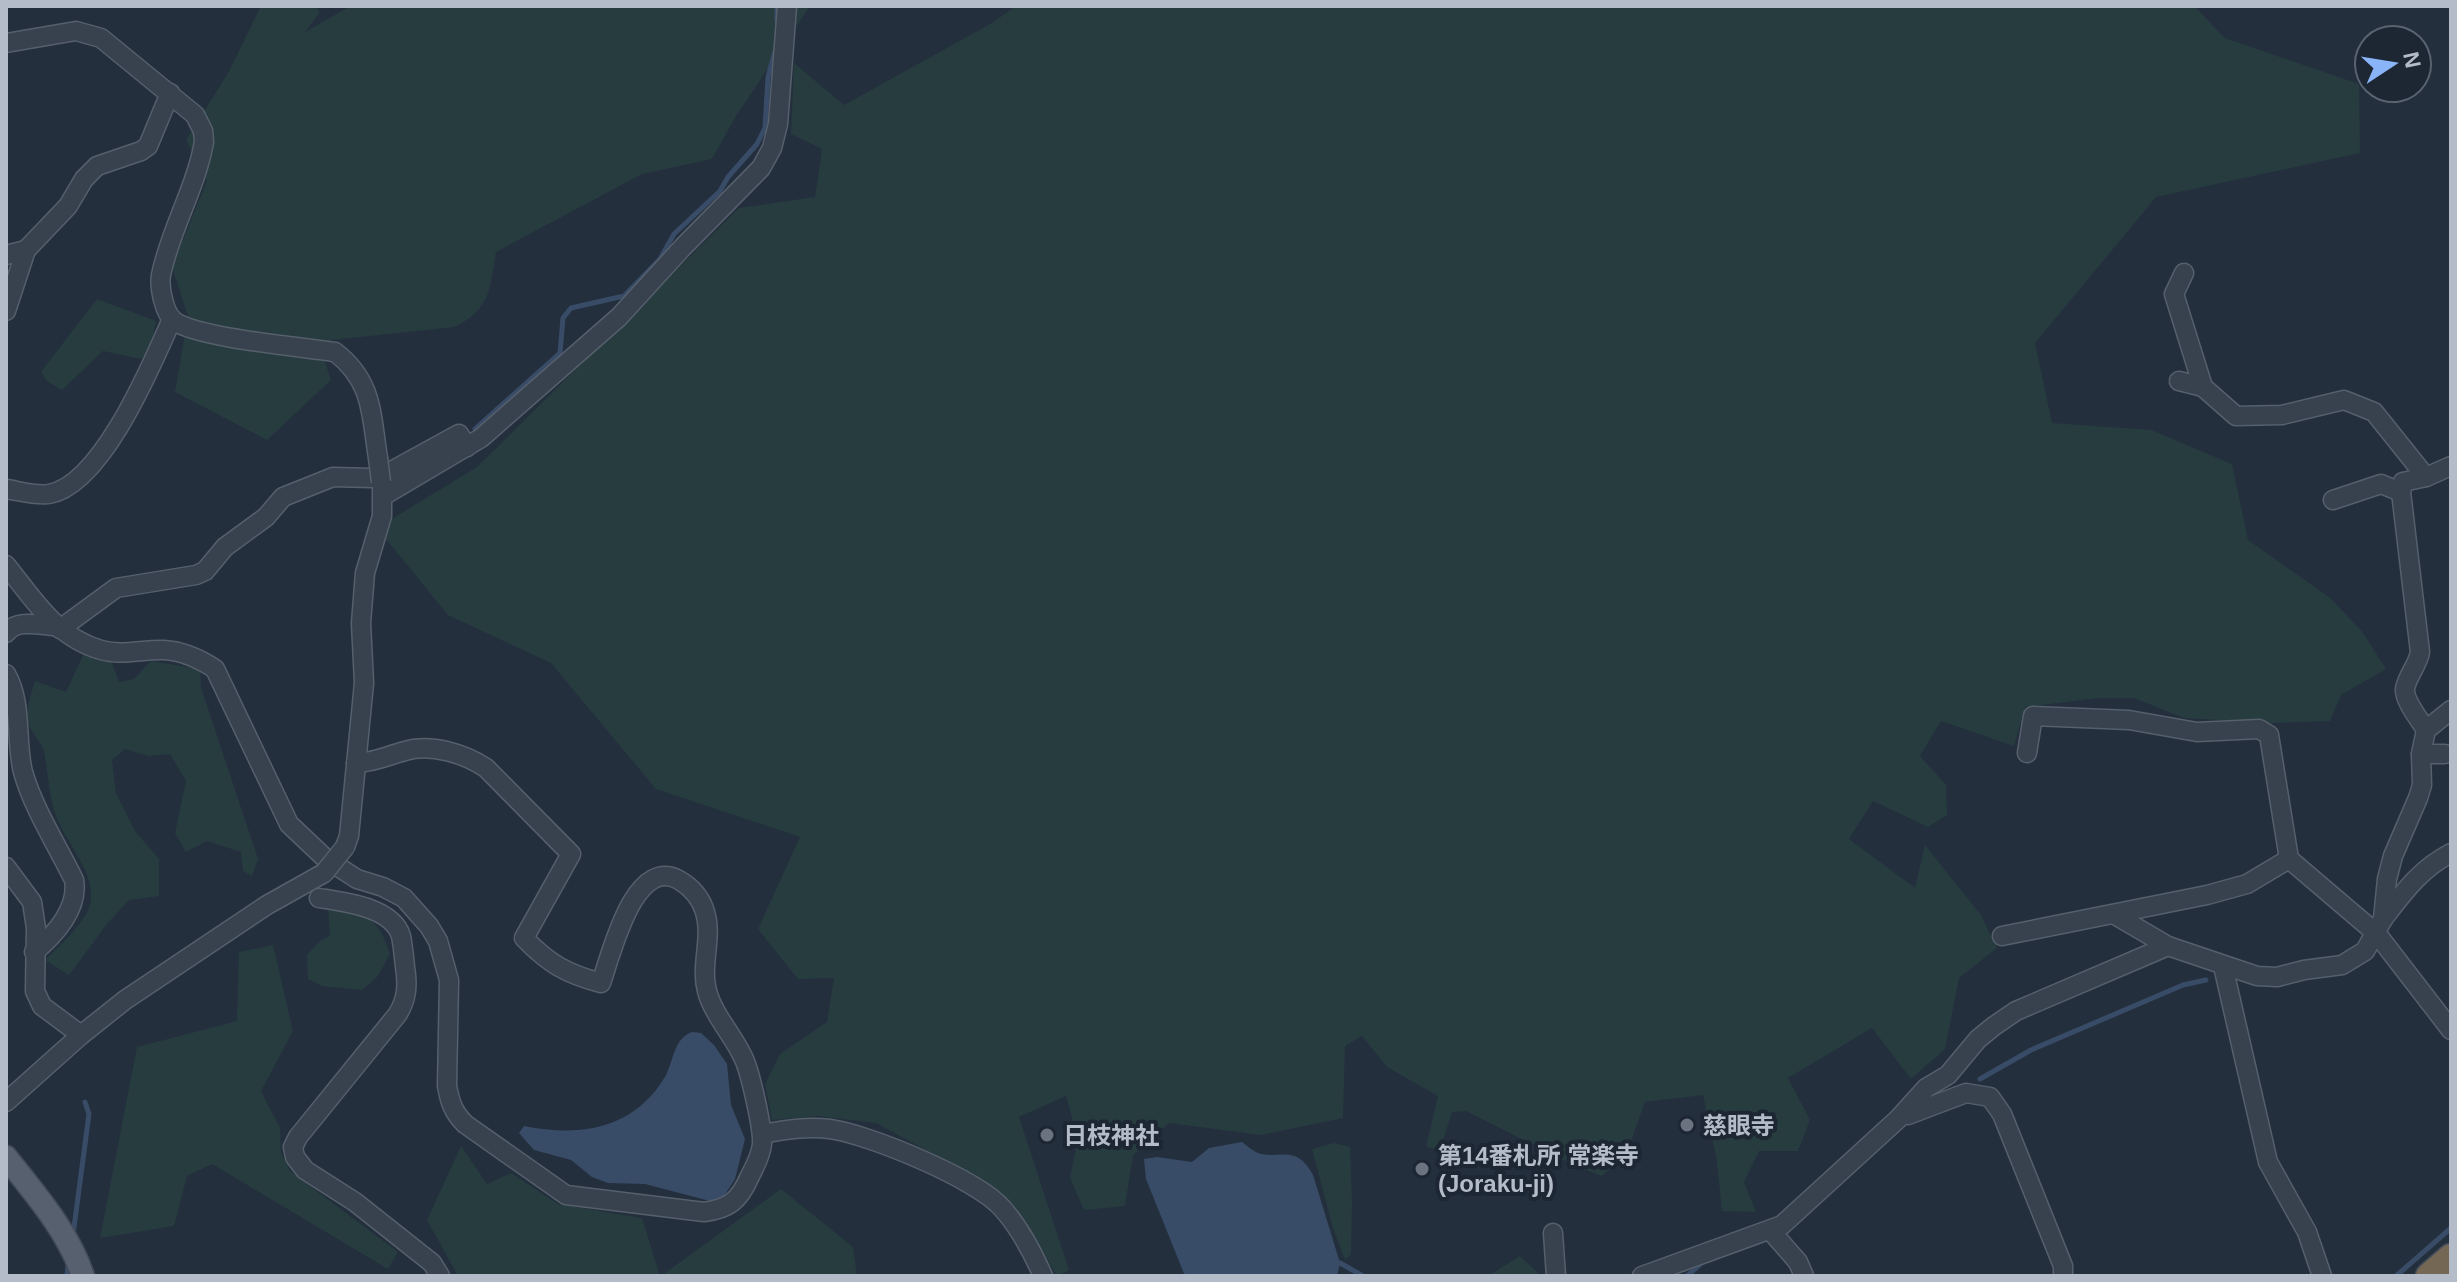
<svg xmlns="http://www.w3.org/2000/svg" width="2457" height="1282" viewBox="0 0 2457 1282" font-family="Helvetica,'Noto Sans JP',sans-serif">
  <rect width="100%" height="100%" fill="#242f3e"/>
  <!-- green -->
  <g fill="#263c3f">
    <path d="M261,6H314L320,12L305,32L351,6H810L736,116L712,159L642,174L496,252C490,289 491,308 455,327L331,340L324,359L331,380L267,440L175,392L188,316L172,267L207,181L186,140L228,73Z"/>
    <path d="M1016,6H2194L2225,38L2359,84L2360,153L2156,197L2035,343L2052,423L2151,430L2232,464L2248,540L2329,597L2361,630L2386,669L2341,695L2330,721L2269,723L2184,718L2134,698H2098L2025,707L2014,746L1941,721L1920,756L1946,785L1947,815L1928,827L1873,801L1849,839L1915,888L1925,845L1981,915L1997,948L1959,978L1945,1049L1911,1079L1872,1028L1788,1078L1810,1120L1798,1151H1759L1744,1182L1756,1212L1722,1211L1717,1161L1703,1095L1645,1102L1627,1152L1602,1176L1580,1168L1466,1111L1452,1112L1440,1150L1426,1147L1438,1096L1387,1067L1362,1036L1345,1046L1343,1118L1261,1135L1169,1123L1133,1155L1125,1206L1084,1210L1070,1178L1078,1139L1066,1096L1019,1117L1069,1270L1057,1276L1023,1217L981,1180L876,1123L818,1116L772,1120L765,1084L780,1054L827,1022L834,978L798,979L758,929L800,837L656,789L551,663L448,615L377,528L477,467L739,208L815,197L822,149L791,134L794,63L844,105L992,23Z"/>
    <path d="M97,299L156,321L151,348L141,359L103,351L62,390L47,381L41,372Z"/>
    <path d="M86,649L110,658L119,682L134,679L151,661L200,669L201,688L258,859L252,876L243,871L241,852L207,841L186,852L175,833L186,781L170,754L148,756L125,749L112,760L116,793L135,831L159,859V896L129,900L107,924L69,975L45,960C58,948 83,924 89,908C99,878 70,848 59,823C48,800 49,775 44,751C41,741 31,733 29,724C25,709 31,695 35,681L66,692Z"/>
    <path d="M328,908C367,915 377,914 390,954L377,977L362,990L322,986L308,979L307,955L320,941L330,936Z"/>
    <path d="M273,945L293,1031L261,1091L280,1128L281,1153L290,1171L398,1252L388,1269L212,1164L187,1176L174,1226L100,1238L137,1047L237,1021L239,952Z"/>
    <path d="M1334,1143L1350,1147L1352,1202L1351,1254L1345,1260L1333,1228L1312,1149Z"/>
    <path d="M461,1146L487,1184L511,1173L558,1204L642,1218L660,1276H458L427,1220Z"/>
    <path d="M781,1189L853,1247L857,1276H661Z"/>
    <path d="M1520,1256L1541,1276H1488Z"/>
  </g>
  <!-- water -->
  <g fill="#394c67">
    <path d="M692,1032L701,1033L714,1045L727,1064L731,1105L745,1139L735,1179L722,1199L710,1201L645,1184L608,1183L592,1177L571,1160L534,1150L519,1133L524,1126C579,1137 633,1130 665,1077C674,1061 673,1039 692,1032Z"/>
    <path d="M1242,1142C1246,1145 1253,1151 1258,1153C1279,1160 1296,1143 1313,1175L1340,1263L1337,1276H1185L1146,1179L1144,1159L1157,1157L1192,1162L1209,1148Z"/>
  </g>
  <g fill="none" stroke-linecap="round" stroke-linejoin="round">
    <!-- stream -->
    <g stroke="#394c67" stroke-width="5">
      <path d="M777,21V6"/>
      <path d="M475,429L560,353L563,318L571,308L624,296L660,259L674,234L720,191L728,177L757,144L765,128L768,77L775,51"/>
      <path d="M1980,1079L2031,1050L2183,985L2206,980"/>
      <path d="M73,1235L89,1114L85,1102"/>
      <path d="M1340,1263L1363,1276"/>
      <path d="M67,1276L68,1265"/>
      <path d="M1687,1276L1705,1260"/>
      <path d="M2396,1276L2451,1228"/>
    </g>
    <defs>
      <g id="minor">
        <path d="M6,43L76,31L101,38L195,115L203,131L204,142C196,188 170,230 161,275C159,287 164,313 174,321C198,338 301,347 335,352C373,381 371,414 378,458"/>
        <path d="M6,255L26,250"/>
        <path d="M2184,273L2174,294L2203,387L2236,416L2282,415L2344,400L2374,412L2426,477"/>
        <path d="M6,311L26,250L68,206L84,179L97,166L141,151L148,146L170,93"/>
        <path d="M2179,381L2203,387"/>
        <path d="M6,489C19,491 37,496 49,494C102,485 152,364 172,319"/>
        <path d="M383,496L481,438L619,317L683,247L761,168L772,148L778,124L787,6"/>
        <path d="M2333,500L2381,484L2401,492"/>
        <path d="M6,565C34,600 56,637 101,650C122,656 143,649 164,650C182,651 200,659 215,669L289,824L326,859L357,879L383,887L404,898L429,926L438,941L449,980L447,1086C450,1102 453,1112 465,1124L566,1195L704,1212C728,1209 739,1201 749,1178C754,1168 761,1156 762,1144C763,1129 750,1069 742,1055C732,1034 713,1014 707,991C700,965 713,938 705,912C701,898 691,887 679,880C634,855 611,955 601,983C567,974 549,964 524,938L571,854L486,768C465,754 431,743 405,751C386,756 376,762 356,763"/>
        <path d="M60,629L116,588L196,575L205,571L225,547L266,517L283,497L333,477L372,478L388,473L459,434L467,447"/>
        <path d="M6,633C17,619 38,625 54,626"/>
        <path d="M6,674C23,704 15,740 23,772C34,810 57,845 74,880C79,908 55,935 34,952"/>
        <path d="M2426,730C2420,720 2404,701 2405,689C2407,676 2418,665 2420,652L2401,492L2403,482L2426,477L2451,466"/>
        <path d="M2027,753L2033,716L2129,720L2197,732L2259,729L2269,735L2289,859L2377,934L2451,1030"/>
        <path d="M2421,754H2445"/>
        <path d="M345,847L349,836L364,683L361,623L365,573L382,516V486"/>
        <path d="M6,867L32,902L36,928L35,991L42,1006L81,1035"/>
        <path d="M319,898C344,902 392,907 401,936C403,946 404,957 405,967C408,985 407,1000 397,1015L298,1137L293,1147L295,1157L305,1170L355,1202L432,1263L440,1276"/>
        <path d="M2115,915L2168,946"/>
        <path d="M2383,919C2404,892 2420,869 2451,853"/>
        <path d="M2002,936L2207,895L2247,884L2289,859"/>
        <path d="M2223,966L2268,1162L2307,1232L2322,1276"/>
        <path d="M6,1102L81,1035L125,1000L267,905L324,873"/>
        <path d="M1908,1115L1966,1093L1990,1097L2002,1114L2063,1266V1276"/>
        <path d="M762,1134C784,1130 807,1126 830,1129C868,1134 977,1179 1002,1208C1020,1228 1032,1251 1043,1276"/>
        <path d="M1770,1230L1798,1262L1804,1276"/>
        <path d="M1553,1233L1556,1276"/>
        <path d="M1642,1276L1782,1225L1898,1119L1926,1088L1948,1075L1978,1039L1994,1026L2016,1011L2168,946L2257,976L2277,977L2304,970L2342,965L2365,951L2383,919L2387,879L2393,856L2418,798L2422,785L2421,754L2426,730L2451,710"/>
      </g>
      <path id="major" d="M6,1157C35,1194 68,1231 83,1276"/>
      <path id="highway" d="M2429,1276L2451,1257"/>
    </defs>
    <!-- minor casing -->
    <use href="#minor" stroke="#565f6c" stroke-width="21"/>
    <!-- major casing -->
    <use href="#major" stroke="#414a57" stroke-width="25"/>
    <!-- highway casing -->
    <use href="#highway" stroke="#434c59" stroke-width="29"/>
    <!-- minor -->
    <use href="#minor" stroke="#38414e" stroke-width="18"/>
    <!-- major -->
    <use href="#major" stroke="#56606e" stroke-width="22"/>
    <!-- highway -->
    <use href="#highway" stroke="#746855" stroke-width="26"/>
    <defs>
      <g id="minor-bridge">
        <path d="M378,458L381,482"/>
        <path d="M324,873L345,847"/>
      </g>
    </defs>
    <!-- minor-bridge casing -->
    <use href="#minor-bridge" stroke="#565f6c" stroke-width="21" stroke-linecap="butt"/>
    <!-- minor-bridge -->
    <use href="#minor-bridge" stroke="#38414e" stroke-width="18"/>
  </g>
  <!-- markers -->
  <g fill="#6b7280" stroke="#1d2633" stroke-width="3">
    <circle cx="1687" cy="1125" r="8"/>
    <circle cx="1047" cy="1135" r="8"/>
    <circle cx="1422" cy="1169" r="8"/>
  </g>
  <g text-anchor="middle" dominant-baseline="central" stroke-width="8" stroke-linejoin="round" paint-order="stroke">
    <!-- poi labels -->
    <g font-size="24" font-weight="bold" fill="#b4bcc9" stroke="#1d2633" text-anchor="start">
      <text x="1703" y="1125">慈眼寺</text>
      <text x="1063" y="1135">日枝神社</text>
      <text x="1438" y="1155">第14番札所 常楽寺<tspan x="1438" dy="28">(Joraku-ji)</tspan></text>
    </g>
  </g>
  <!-- border -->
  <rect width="2457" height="1282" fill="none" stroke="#b4bcc9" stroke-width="16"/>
  <!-- north arrow -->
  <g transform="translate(2393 64) rotate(78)"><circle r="38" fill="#1d2633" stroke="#59626f" stroke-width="2"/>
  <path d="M0-6L14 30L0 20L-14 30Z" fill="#8ab4f8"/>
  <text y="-12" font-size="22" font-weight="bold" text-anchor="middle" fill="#b4bcc9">N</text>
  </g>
</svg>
